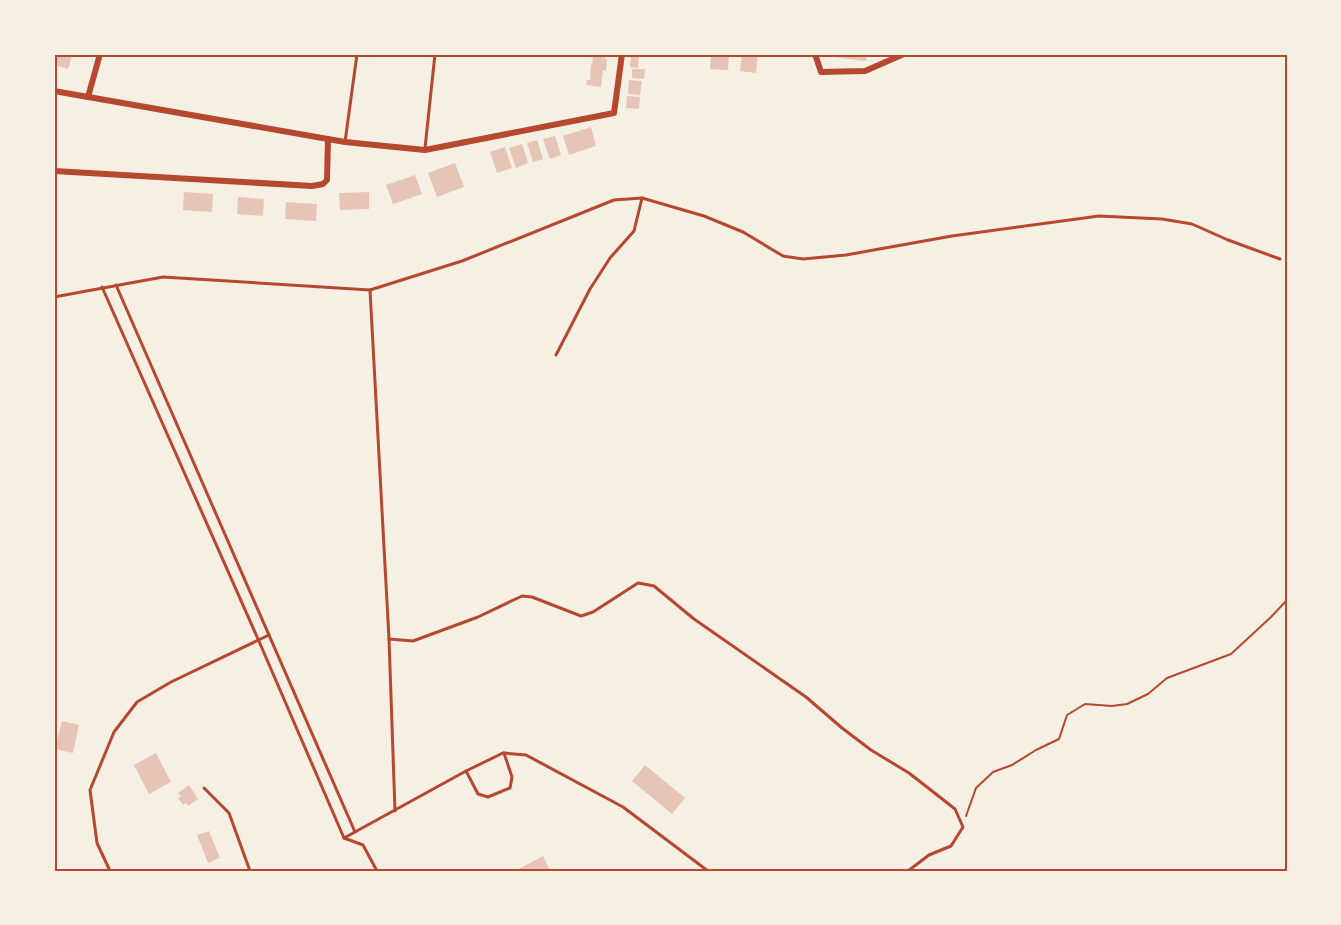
<svg xmlns="http://www.w3.org/2000/svg" width="1341" height="925" viewBox="0 0 1341 925" font-family="'Roboto Condensed',sans-serif">
  <rect width="100%" height="100%" fill="#f6efe4"/>
  <!-- building -->
  <g fill="#e6c5b7">
    <path d="M54,54H65L72,56L68,69L54,65Z"/>
    <path d="M592,54H606L605,59H607L606,71L603,70L601,87L586,85L587,80H590L591,64L592,65L593,57H592Z"/>
    <path d="M711,54H729L728,70L710,69Z"/>
    <path d="M742,54H758L756,73L740,71Z"/>
    <path d="M833,54H867L866,61L833,57Z"/>
    <path d="M631,57H639L638,68L630,67Z"/>
    <path d="M632,69H645L644,79L632,78Z"/>
    <path d="M629,80L642,81L640,95L628,94Z"/>
    <path d="M627,96L640,97L639,109L626,108Z"/>
    <path d="M591,127L596,146L569,155L563,136Z"/>
    <path d="M555,136L561,155L550,159L543,139Z"/>
    <path d="M537,140L543,159L533,162L527,143Z"/>
    <path d="M522,144L528,163L516,168L509,148Z"/>
    <path d="M505,147L512,168L497,173L490,152Z"/>
    <path d="M455,163L464,187L437,197L428,173Z"/>
    <path d="M415,175L422,194L393,204L386,185Z"/>
    <path d="M184,192L213,194L212,212L183,210Z"/>
    <path d="M369,192V209L340,210L339,193Z"/>
    <path d="M238,197L264,199L263,216L237,214Z"/>
    <path d="M286,202L317,204L316,221L285,219Z"/>
    <path d="M62,721L79,725L73,753L55,749Z"/>
    <path d="M156,753L171,782L149,794L134,765Z"/>
    <path d="M645,765L685,798L672,814L632,781Z"/>
    <path d="M189,785L198,799L188,806L186,803L183,805L178,798L181,797L178,793Z"/>
    <path d="M209,831L220,858L208,863L197,835Z"/>
    <path d="M543,856L550,871H515Z"/>
  </g>
  <g fill="none" stroke-linecap="round" stroke-linejoin="round">
    <!-- path -->
    <path stroke="#b5482f" stroke-width="2" d="M966,816L976,788L993,772L1012,765L1036,750L1059,739L1067,715L1085,704L1112,706L1127,704L1148,694L1167,678L1231,654L1271,617L1287,600"/>
    <!-- service -->
    <g stroke="#b5482f" stroke-width="3">
      <path d="M345,142L357,54"/>
      <path d="M425,148L435,54"/>
      <path d="M116,285L355,832"/>
      <path d="M102,287L258,639L344,838L363,845L377,871"/>
      <path d="M370,290L462,261L614,200L642,198L704,216L743,232L783,256L803,259L846,255L952,236L1099,216L1162,219L1192,224L1228,240L1280,259"/>
      <path d="M54,297L163,277L370,290L389,639L395,811"/>
      <path d="M556,355L590,289L610,258L634,231L642,198"/>
      <path d="M389,639L413,641L478,617L522,596L532,597L581,616L593,612L638,583L654,586L694,619L806,697L842,728L871,750L909,773L955,809L963,827L951,846L929,855L908,871"/>
      <path d="M466,771L478,794L488,797L510,788L512,777L504,753"/>
      <path d="M204,788L229,813L250,871"/>
      <path d="M344,838L466,771L503,753L526,755L623,807L708,871"/>
      <path d="M110,871L97,843L90,790L114,732L137,702L171,682L269,635"/>
    </g>
    <!-- minor -->
    <g stroke="#b5482f" stroke-width="6">
      <path d="M815,54L821,72L865,71L904,54"/>
      <path d="M54,91L345,142L425,150L614,113L622,54"/>
      <path d="M88,97L100,54"/>
      <path d="M54,171L312,186L323,184L327,180L328,139"/>
    </g>
  </g>
  <!-- border -->
  <rect width="1341" height="925" fill="none" stroke="#f6efe4" stroke-width="111"/>
  <rect x="56" y="56" width="1230" height="814" fill="none" stroke="#b5482f" stroke-width="2"/>
</svg>
